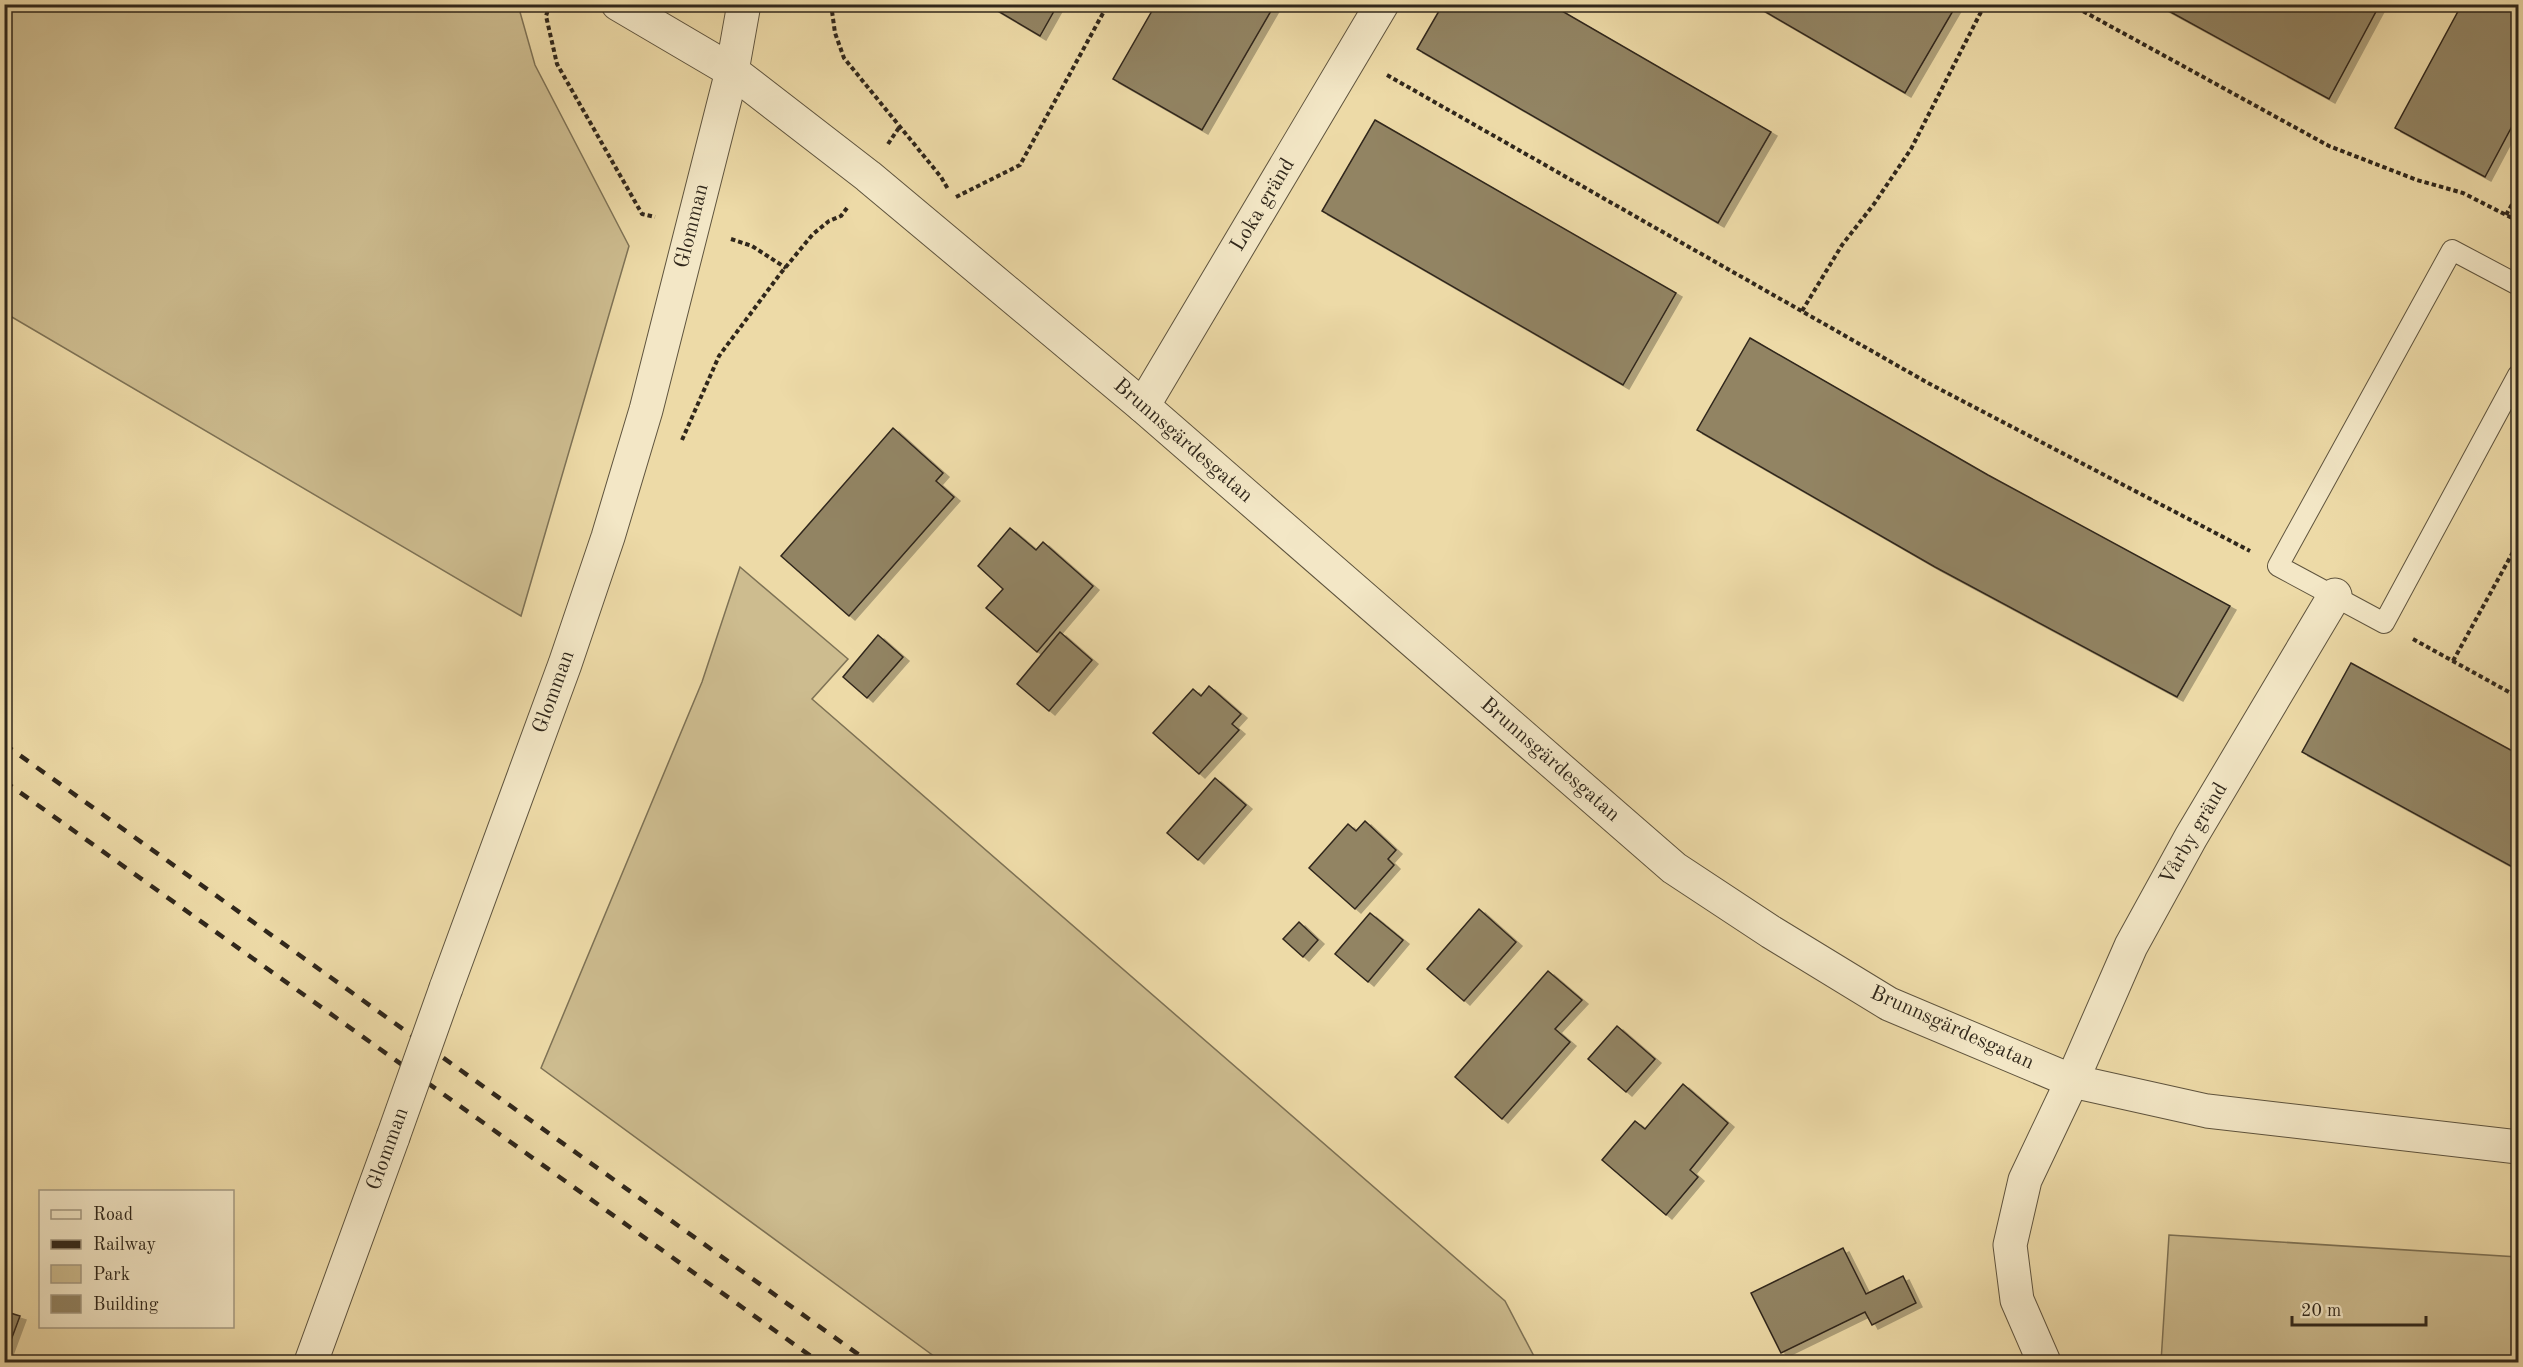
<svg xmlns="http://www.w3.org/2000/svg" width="2523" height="1367" viewBox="0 0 2523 1367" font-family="'Old Standard TT',serif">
  <defs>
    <filter id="shadow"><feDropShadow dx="6" dy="4" stdDeviation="0" flood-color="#0004"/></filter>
  </defs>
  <rect width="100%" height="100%" fill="#eddaa7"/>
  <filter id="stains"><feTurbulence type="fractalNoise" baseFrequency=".00333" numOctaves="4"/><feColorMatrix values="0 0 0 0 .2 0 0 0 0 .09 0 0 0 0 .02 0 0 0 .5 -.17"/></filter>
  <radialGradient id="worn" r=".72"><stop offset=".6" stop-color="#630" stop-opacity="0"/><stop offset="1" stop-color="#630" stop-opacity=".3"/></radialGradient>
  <!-- green -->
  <g fill="#cdbc8f" stroke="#7e7255" stroke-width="1.5">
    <path d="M5,4L518,5L535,65L629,246L521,616L5,313Z"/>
    <path d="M740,567L848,659L812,699L1505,1301L1537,1362H942L541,1068L702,682Z"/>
    <path d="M2169,1235L2518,1257V1362H2161Z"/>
  </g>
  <!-- building -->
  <g fill="#928464" stroke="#30271b" stroke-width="1.5" filter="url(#shadow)">
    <path d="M986,4H1058L1040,36Z"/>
    <path d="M1156,4H1275L1202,130L1113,79Z"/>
    <path d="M1443,4H1550L1771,132L1718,223L1417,49Z"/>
    <path d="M1752,4H1957L1905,93Z"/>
    <path d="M2156,4H2376L2379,6L2329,99Z"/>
    <path d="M2462,4H2518V115L2485,177L2395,128Z"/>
    <path d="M1375,120L1676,293L1623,385L1322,211Z"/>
    <path d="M1750,338L1988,475L2230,606L2177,697L1935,567L1697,430Z"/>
    <path d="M893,428L943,473L936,481L954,497L849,616L781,556Z"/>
    <path d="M1010,528L1036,550L1043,542L1093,586L1037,652L986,608L1003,589L978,566Z"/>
    <path d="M1060,632L1092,660L1049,711L1017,684Z"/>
    <path d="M878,635L903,657L867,698L843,677Z"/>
    <path d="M2351,663L2518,754V870L2302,752Z"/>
    <path d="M1209,686L1241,714L1232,724L1239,730L1199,774L1153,733L1193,689L1201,696Z"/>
    <path d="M1215,778L1246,805L1198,860L1167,833Z"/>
    <path d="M1365,821L1396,850L1388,859L1394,865L1355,909L1309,868L1348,824L1356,831Z"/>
    <path d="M1479,909L1516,942L1464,1001L1427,969Z"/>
    <path d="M1370,913L1403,940L1368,982L1335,954Z"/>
    <path d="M1299,922L1318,940L1303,957L1283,939Z"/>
    <path d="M1548,971L1582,1000L1555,1029L1570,1042L1502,1119L1455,1077Z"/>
    <path d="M1617,1026L1655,1059L1626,1092L1588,1059Z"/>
    <path d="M1683,1084L1728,1123L1690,1170L1698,1177L1666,1215L1602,1160L1635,1121L1645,1129Z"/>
    <path d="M1843,1248L1866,1294L1903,1276L1916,1303L1872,1325L1865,1312L1781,1353L1751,1293Z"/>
    <path d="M4,1311L20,1316L4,1359Z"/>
  </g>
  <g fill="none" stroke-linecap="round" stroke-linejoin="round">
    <defs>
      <path id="service" d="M2518,285L2452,250L2278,566L2384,623L2518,375"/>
      <g id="minor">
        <path d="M618,4L732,71L868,176L1143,406L1674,868L1771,932L1889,1004L2072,1081L2207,1111L2518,1147"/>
        <path d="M1143,406L1382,4"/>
        <path d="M2044,1362L2017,1300L2010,1245L2025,1180L2072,1081L2131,946L2191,837L2335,595"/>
      </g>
      <g id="tertiary">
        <path d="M446,988L565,664L608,537L646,410L732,71L744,4"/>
        <path d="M311,1362L393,1137"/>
      </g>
    </defs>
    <!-- service casing -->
    <use href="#service" stroke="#5f543e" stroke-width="22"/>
    <!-- minor casing -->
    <use href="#minor" stroke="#5f543e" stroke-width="35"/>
    <!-- tertiary casing -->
    <use href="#tertiary" stroke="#5f543e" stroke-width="35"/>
    <!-- path -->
    <g stroke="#30271b" stroke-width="4" stroke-dasharray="4.5 3" stroke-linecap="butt">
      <path d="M550,4L546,16L557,64L642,214L655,217"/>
      <path d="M831,4L835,33L844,58L941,177L948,189"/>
      <path d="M2070,4L2329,146L2417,180L2463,193L2518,221"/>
      <path d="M1387,75L1928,383L2250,551"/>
      <path d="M888,144L900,126"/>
      <path d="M956,197L1020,165L1108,4"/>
      <path d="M2506,215L2518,194"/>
      <path d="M731,239L752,246L786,268"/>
      <path d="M1802,311L1842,245L1874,204L1911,149L1985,4"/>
      <path d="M682,440L719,356L780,274L813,234L829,221L841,216L847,208"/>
      <path d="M2413,639L2518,697"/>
      <path d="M2453,661L2518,543"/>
    </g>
    <!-- service -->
    <use href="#service" stroke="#f3e7c6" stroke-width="20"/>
    <!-- minor -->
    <use href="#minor" stroke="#f3e7c6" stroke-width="33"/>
    <!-- tertiary -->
    <use href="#tertiary" stroke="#f3e7c6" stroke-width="33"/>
    <!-- rail -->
    <g stroke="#30271b" stroke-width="4.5" stroke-dasharray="10 10" stroke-linecap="butt">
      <path d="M4,744L869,1362"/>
      <path d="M4,781L819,1362"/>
    </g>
    <defs>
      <path id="tertiary-bridge" d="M393,1137L446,988"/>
    </defs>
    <!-- tertiary-bridge casing -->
    <use href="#tertiary-bridge" stroke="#5f543e" stroke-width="35" stroke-linecap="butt"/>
    <!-- tertiary-bridge -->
    <use href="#tertiary-bridge" stroke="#f3e7c6" stroke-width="33"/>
  </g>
  <g text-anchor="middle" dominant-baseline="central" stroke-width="4.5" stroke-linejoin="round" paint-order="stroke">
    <!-- street labels -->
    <g font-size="21" fill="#30271b" stroke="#f3e7c6">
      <text transform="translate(1263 205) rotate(-59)">Loka gränd</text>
      <text transform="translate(692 226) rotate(-76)">Glomman</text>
      <text transform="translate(1183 441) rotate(41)">Brunnsgärdesgatan</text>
      <text transform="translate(554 692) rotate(-70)">Glomman</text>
      <text transform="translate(1550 760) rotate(41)">Brunnsgärdesgatan</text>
      <text transform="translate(2194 834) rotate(-60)">Vårby gränd</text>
      <text transform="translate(1952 1028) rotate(24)">Brunnsgärdesgatan</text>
      <text transform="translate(388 1149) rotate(-70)">Glomman</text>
    </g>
  </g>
  <!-- margin -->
  <rect width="2523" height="1367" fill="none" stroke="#eddaa7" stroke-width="24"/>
  <rect x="6" y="6" width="2511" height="1355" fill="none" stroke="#30271b" stroke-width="3"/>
  <rect x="12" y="12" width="2499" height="1343" fill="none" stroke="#30271b" stroke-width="1.5"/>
  <!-- legend -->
  <rect x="39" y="1190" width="195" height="138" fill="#f3e7c6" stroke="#a59a82" stroke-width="1.5"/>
  <rect x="51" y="1210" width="30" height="9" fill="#f3e7c6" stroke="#a59a82" stroke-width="1.5"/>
  <text x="93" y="1220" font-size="18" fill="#30271b">Road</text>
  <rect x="51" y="1240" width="30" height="9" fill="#30271b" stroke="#a59a82" stroke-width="1.5"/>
  <text x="93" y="1250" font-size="18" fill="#30271b">Railway</text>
  <rect x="51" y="1265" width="30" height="18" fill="#cdbc8f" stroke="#a59a82" stroke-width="1.5"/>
  <text x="93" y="1280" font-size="18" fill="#30271b">Park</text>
  <rect x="51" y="1295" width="30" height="18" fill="#928464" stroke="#a59a82" stroke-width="1.5"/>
  <text x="93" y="1310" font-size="18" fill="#30271b">Building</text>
  <!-- scale -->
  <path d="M2292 1316v9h134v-9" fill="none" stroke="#30271b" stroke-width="3"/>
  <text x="2301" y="1316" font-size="18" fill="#30271b" stroke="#f3e7c6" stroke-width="4.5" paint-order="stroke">20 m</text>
  <rect width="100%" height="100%" filter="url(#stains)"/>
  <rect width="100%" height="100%" fill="url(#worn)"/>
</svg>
